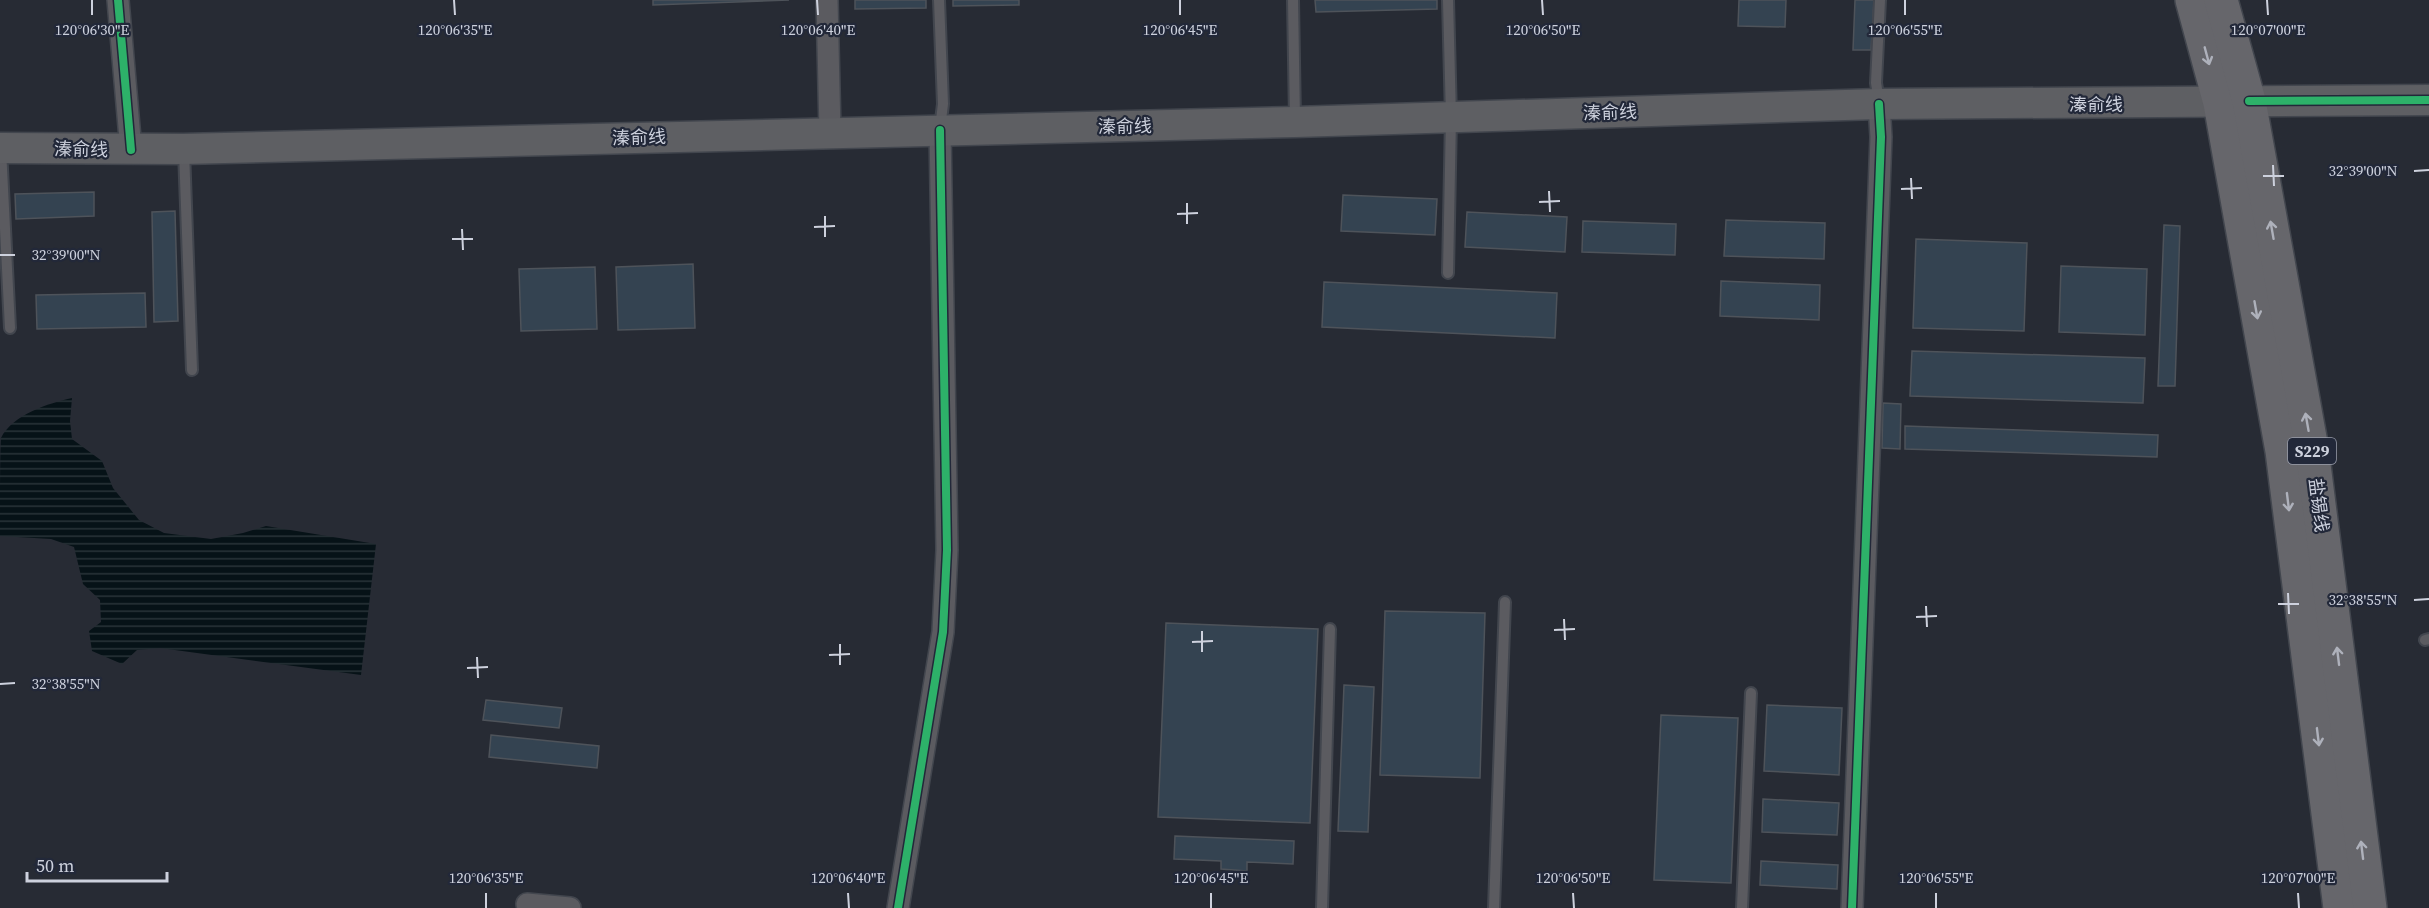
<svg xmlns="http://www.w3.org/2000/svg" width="2429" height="908" viewBox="0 0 2429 908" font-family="'Source Serif 4','Noto Sans SC',serif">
  <defs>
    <pattern id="water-rules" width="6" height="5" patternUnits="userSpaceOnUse" patternTransform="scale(1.5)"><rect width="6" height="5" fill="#061217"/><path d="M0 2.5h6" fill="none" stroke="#293338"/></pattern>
  </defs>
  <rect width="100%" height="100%" fill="#272b34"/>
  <!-- water -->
  <path fill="url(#water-rules)" d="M72,398L70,421L72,439L102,461L113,488L139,520L164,533L211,539L243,533L266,526L376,544L361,675L160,648L137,650L122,664L92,651L89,631L101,622L100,600L83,584L74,547L51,539L0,536C0,520 0,447 1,438C12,415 49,403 72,398Z"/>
  <!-- building -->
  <g fill="#344351" stroke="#4e535a" stroke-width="1.5">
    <path d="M653,0H789L653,5Z"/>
    <path d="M855,0H926V8L855,9Z"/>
    <path d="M953,0H1019V5L953,6Z"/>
    <path d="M1315,0H1437V9L1316,12Z"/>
    <path d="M1739,0H1786L1785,27L1738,26Z"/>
    <path d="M1855,0H1874L1871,50H1853Z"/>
    <path d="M94,192V216L16,219L15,194Z"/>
    <path d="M1343,195L1437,199L1435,235L1341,231Z"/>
    <path d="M175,211L178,321L154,322L152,212Z"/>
    <path d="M1467,212L1567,217L1565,252L1465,247Z"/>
    <path d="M1726,220L1825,223L1824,259L1724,256Z"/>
    <path d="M1583,221L1676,224L1675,255L1582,252Z"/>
    <path d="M2164,225L2180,226L2175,386H2158Z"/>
    <path d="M1916,239L2027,243L2024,331L1913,328Z"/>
    <path d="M693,264L695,328L618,330L616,267Z"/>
    <path d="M2061,266L2147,269L2145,335L2059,332Z"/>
    <path d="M595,267L597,329L521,331L519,269Z"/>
    <path d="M1721,281L1820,285L1819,320L1720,316Z"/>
    <path d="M1324,282L1557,293L1555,338L1322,327Z"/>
    <path d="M145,293L146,327L37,329L36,295Z"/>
    <path d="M1912,351L2145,358L2143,403L1910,396Z"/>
    <path d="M1883,403L1901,404L1900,449L1882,448Z"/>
    <path d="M1905,426L2158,435L2157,457L1905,449Z"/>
    <path d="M1385,611L1485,613L1480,778L1380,775Z"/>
    <path d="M1166,623L1318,629L1310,823L1158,817Z"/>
    <path d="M1344,685L1374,687L1368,832L1338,831Z"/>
    <path d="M486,700L562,708L559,728L483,720Z"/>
    <path d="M1767,705L1842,708L1839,775L1764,771Z"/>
    <path d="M1661,715L1738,718L1731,883L1654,880Z"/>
    <path d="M491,735L599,746L597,768L489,757Z"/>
    <path d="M1763,799L1839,803L1837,835L1762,832Z"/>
    <path d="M1175,836L1294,841L1293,864L1247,862V871L1221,869V861L1174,859Z"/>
    <path d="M1761,861L1838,865L1837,889L1760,885Z"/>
  </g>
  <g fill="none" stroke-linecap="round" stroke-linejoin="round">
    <defs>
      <g id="lane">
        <path d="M939,0L943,104L940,128"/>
        <path d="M1293,0L1295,120"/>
        <path d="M1879,101L1876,83L1880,0"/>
        <path d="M1,149L10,328"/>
        <path d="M184,151L192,370"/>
        <path d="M1448,273L1451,117L1448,0"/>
        <path d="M2425,640L2429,639"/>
        <path d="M1322,908L1330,629"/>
        <path d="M1494,908L1505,602"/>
        <path d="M1742,908L1751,693"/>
      </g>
      <g id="street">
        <path d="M118,0L131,150"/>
        <path d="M827,0L830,132"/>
        <path d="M527,904L570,908"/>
        <path d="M898,908L943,632L947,550L940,130"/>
        <path d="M1852,908L1881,137L1879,104"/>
      </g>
      <path id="secondary" d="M0,148L183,149L1295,122L1879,104L2429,100"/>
      <g id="primary">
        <path d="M2192,0L2220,103L2282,451L2340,908"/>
        <path d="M2221,0L2249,101L2312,449L2370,908"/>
      </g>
    </defs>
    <!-- lane casing -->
    <use href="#lane" stroke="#42464e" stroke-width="14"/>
    <!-- street casing -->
    <use href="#street" stroke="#42464e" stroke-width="24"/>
    <!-- secondary casing -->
    <use href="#secondary" stroke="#42464e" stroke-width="33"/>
    <!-- primary casing -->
    <use href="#primary" stroke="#42464e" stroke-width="36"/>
    <!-- lane -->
    <use href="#lane" stroke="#5b5b60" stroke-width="10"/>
    <!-- street -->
    <use href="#street" stroke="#5b5b60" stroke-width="21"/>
    <!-- secondary -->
    <use href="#secondary" stroke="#5e5f63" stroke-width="30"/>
    <!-- primary -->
    <use href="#primary" stroke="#66666b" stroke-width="33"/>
    <defs>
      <g id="cycleway">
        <path d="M118,0L131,150"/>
        <path d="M2249,101L2429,100"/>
        <path d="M898,908L943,632L947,550L940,130"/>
        <path d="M1852,908L1881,137L1879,104"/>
      </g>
    </defs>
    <!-- cycleway casing -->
    <use href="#cycleway" stroke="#222839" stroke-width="11"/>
    <!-- cycleway -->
    <use href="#cycleway" stroke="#2db169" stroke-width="8"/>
  </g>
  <!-- one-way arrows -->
  <defs><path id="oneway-shaft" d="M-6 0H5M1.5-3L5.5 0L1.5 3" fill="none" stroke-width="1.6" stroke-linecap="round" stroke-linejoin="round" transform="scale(1.5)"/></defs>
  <g stroke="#aeb1bb">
    <use href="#oneway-shaft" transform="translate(2207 56) rotate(75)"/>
    <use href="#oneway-shaft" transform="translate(2272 230) rotate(-100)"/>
    <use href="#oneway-shaft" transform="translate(2256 310) rotate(80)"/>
    <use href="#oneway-shaft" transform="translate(2307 422) rotate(-100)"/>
    <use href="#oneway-shaft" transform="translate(2288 502) rotate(83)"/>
    <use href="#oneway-shaft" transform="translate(2338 656) rotate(-97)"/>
    <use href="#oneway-shaft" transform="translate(2318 737) rotate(83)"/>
    <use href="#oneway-shaft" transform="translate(2362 850) rotate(-97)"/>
  </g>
  <!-- ticks -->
  <path fill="none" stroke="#cdd1dd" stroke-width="2" d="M92,0V15M454,0L455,15M817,0L818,15M1180,0V15M1542,0L1543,15M1905,0V15M2267,0L2268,15M2273,165L2274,186M2414,171L2429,170M2263,176H2284M1911,178L1912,199M1901,189L1922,188M1549,191L1550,212M1539,202L1560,201M1187,203V224M1177,214L1198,213M825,216V237M814,227L835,226M462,229L463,250M452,239H473M0,255H15M2288,593L2289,614M2414,600L2429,599M2278,604H2299M1926,606L1927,627M1916,617L1937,616M1564,619L1565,640M1554,630L1575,629M1202,631V652M1192,642L1213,641M840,644V665M829,655L850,654M477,657L478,678M467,668L488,667M0,684L15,683M486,893V908M848,893L849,908M1211,893V908M1573,893L1574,908M1936,893V908M2298,893L2299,908"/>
  <g text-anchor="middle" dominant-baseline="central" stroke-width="4.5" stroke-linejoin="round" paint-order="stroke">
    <!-- shield labels -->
    <rect fill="#222839" stroke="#9a9eac" stroke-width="1.5" x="2288" y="438" width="48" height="26" rx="4.5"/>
    <g font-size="16" font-weight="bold" fill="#cdd1dd">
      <text x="2312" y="451">S229</text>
    </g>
    <!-- street labels -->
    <g font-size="18" fill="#cdd1dd" stroke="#222839">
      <text x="2096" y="104">溱俞线</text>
      <text transform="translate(1610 112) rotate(-2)">溱俞线</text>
      <text transform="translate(1125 126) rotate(-1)">溱俞线</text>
      <text transform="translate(639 137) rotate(-2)">溱俞线</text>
      <text transform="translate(81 149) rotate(1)">溱俞线</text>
      <text transform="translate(2319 505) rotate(83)">盐锡线</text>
    </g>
  </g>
  <g font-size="15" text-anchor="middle" fill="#cdd1dd" stroke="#222839" stroke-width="4.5" stroke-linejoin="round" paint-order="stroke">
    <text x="92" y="35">120°06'30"E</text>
    <text x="455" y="35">120°06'35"E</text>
    <text x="818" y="35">120°06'40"E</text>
    <text x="1180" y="35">120°06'45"E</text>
    <text x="1543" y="35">120°06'50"E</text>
    <text x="1905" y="35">120°06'55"E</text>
    <text x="2268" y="35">120°07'00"E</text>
    <text x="2363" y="176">32°39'00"N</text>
    <text x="66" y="260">32°39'00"N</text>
    <text x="2363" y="605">32°38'55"N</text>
    <text x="66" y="689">32°38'55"N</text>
    <text x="486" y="883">120°06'35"E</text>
    <text x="848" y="883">120°06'40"E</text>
    <text x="1211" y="883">120°06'45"E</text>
    <text x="1573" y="883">120°06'50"E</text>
    <text x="1936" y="883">120°06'55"E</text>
    <text x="2298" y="883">120°07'00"E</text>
  </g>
  <!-- scale -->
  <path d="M27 872v9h140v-9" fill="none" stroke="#cdd1dd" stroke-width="3"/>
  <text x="36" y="872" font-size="18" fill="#cdd1dd" stroke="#222839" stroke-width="4.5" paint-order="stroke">50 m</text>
</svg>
